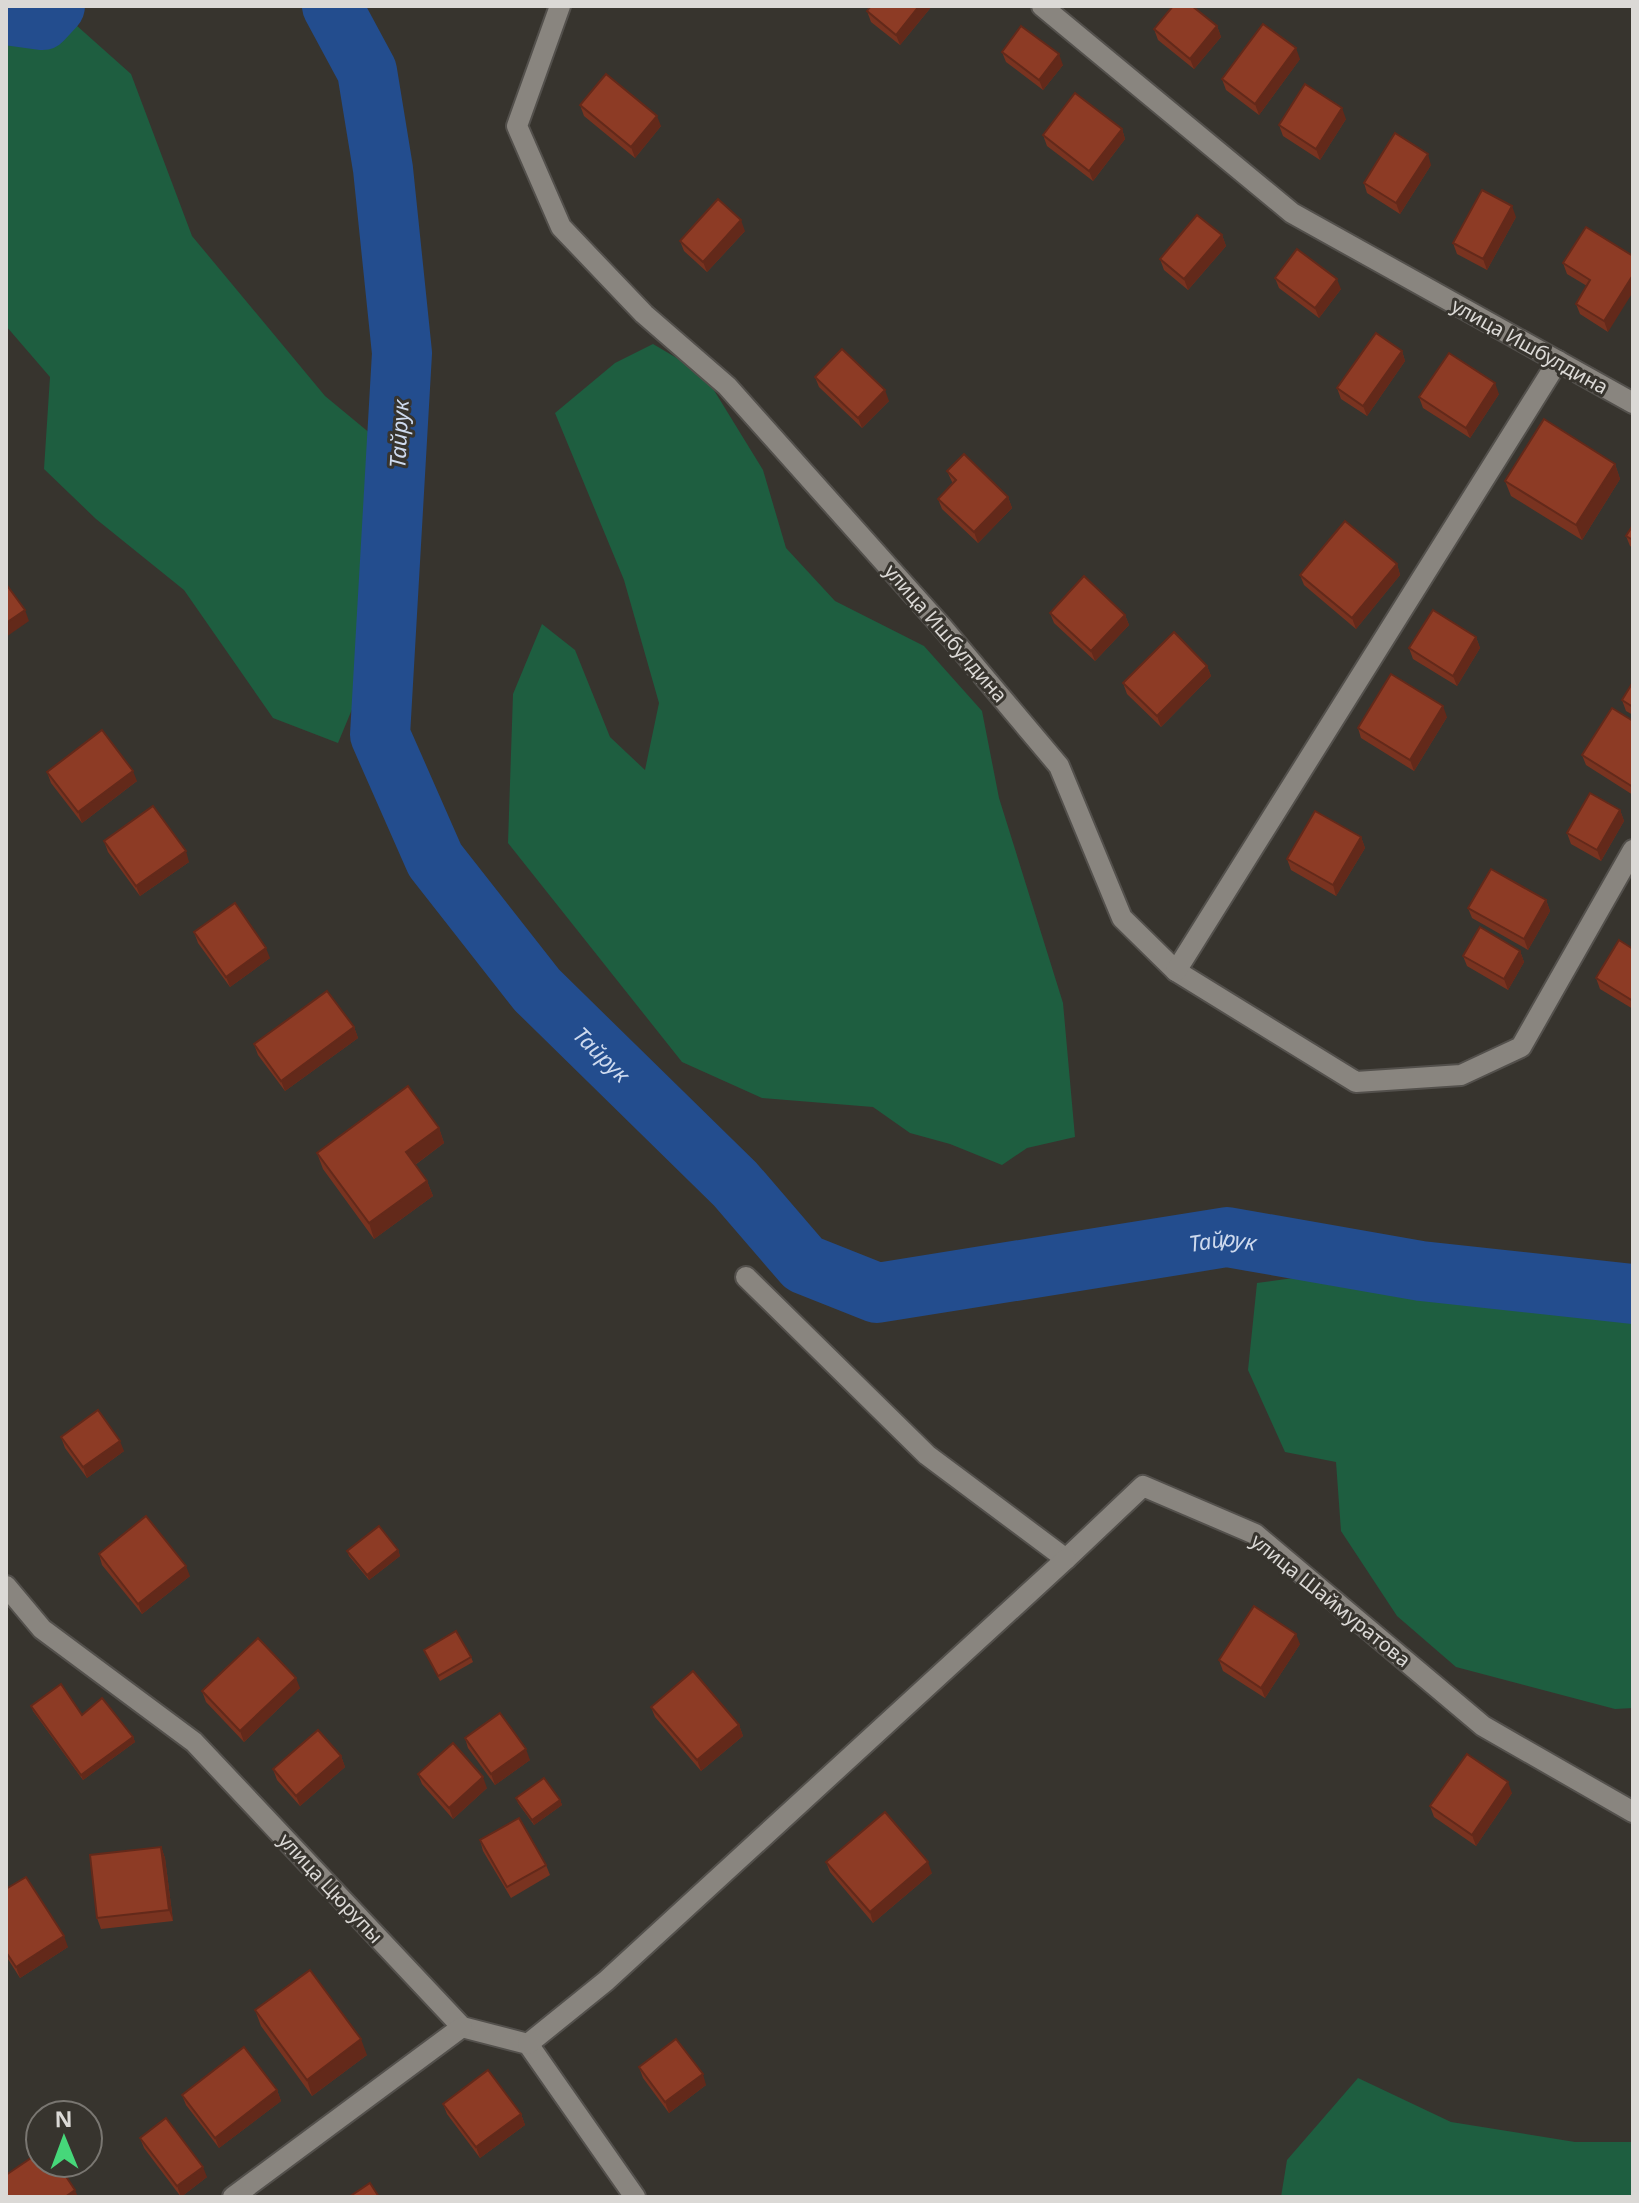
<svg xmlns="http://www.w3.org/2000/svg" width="1639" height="2203" viewBox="0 0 1639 2203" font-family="'Noto Sans',sans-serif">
  <rect width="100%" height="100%" fill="#37342e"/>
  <!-- green -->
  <g fill="#1e5e40">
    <path d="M6,23L76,25L131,74L192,236L325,396L377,439L370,666L338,743L273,718L184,590L96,519L44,469L50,377L6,326Z"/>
    <path d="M653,344L704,374L763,470L786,548L835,601L924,646L982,711L999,798L1063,1003L1075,1137L1027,1148L1002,1165L950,1144L910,1133L873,1107L762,1098L682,1062L508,843L513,694L542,624L575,650L610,737L645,770L659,703L624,580L555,413L615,363Z"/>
    <path d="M1344,1271L1493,1294L1633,1308V1708L1615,1709L1456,1667L1397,1616L1341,1531L1336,1462L1285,1452L1248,1370L1257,1283Z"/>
    <path d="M1358,2078L1451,2122L1575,2142H1633V2197H1281L1287,2160Z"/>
  </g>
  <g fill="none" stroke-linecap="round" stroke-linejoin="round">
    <!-- river -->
    <g stroke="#234d8e" stroke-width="60">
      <path id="s1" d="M332,6L367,71L383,169L402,353L380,735L435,860L537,990L735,1184L804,1264L877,1293L1227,1237L1421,1271L1633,1294"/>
      <path d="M6,15L42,20L55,6"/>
    </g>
    <defs>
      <g id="street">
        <path d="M560,6L517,126L561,227L644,314L727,386L943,628L1059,766L1122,918L1176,971L1356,1082L1461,1075L1521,1047L1633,850"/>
        <path d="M1042,6L1292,213L1633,403"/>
        <path d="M1176,971L1558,361"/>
        <path d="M746,1277L927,1455L1066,1559L1143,1486L1255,1534L1483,1726L1633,1812"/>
        <path d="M6,1586L42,1629L194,1742L462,2027L528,2044L635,2197"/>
        <path d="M528,2044L606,1981L1066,1559"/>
        <path d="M233,2197L462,2027"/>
      </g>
    </defs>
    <!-- street casing -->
    <use href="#street" stroke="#53504c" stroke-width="24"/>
    <!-- street -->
    <use href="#street" stroke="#89857f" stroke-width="20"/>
  </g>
  <!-- wall -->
  <g fill="#793320">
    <path d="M932,6L900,45L871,22L867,11Z"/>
    <path d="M1217,26L1221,37L1194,69L1158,40L1154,29Z"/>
    <path d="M1002,52L1063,65L1043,90L1006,62Z"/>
    <path d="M1300,59L1259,115L1226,90L1222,79Z"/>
    <path d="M580,105L661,126L635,158L584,116Z"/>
    <path d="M1346,119L1320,160L1283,136L1279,125Z"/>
    <path d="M1122,129L1125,139L1093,181L1047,146L1043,135Z"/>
    <path d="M1431,165L1400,214L1367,193L1364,183Z"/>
    <path d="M1516,217L1487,270L1457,254L1453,243Z"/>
    <path d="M1586,227L1608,332L1580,314L1576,304L1587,286L1567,274L1563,263Z"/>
    <path d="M745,231L707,272L684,251L680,241Z"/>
    <path d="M1222,235L1226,246L1188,290L1164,270L1160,259Z"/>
    <path d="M1275,278L1341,289L1319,318L1279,288Z"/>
    <path d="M1402,351L1405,361L1367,416L1341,399L1337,388Z"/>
    <path d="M815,377L889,401L862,428L819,387Z"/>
    <path d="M1499,394L1470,438L1423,408L1419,397Z"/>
    <path d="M1615,464L1620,479L1582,540L1511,496L1505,481Z"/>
    <path d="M947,471L1008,497L1012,508L978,543L942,509L938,499L953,484Z"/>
    <path d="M1633,525V548L1630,546L1626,536Z"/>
    <path d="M1397,564L1400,575L1356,629L1304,585L1300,575Z"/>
    <path d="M1050,613L1125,615L1129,625L1095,661L1054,623Z"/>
    <path d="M1476,637L1480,648L1457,686L1413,659L1409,648Z"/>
    <path d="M1207,666L1211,676L1161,727L1127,694L1123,683Z"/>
    <path d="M1633,682V715L1626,711L1622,700Z"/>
    <path d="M1447,717L1414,771L1361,738L1358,728Z"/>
    <path d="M1633,721V795L1586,765L1582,755Z"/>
    <path d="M47,772L137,781L82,823L51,783Z"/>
    <path d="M1620,810L1624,821L1601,861L1571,844L1567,833Z"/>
    <path d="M1361,837L1365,848L1336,896L1291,870L1287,859Z"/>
    <path d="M104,841L189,862L140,896L108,852Z"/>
    <path d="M1546,900L1550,911L1528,950L1472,918L1468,908Z"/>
    <path d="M194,932L270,958L230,987L198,943Z"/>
    <path d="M1633,949V1009L1600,989L1596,978Z"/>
    <path d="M1520,951L1524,962L1508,990L1467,966L1463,956Z"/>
    <path d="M354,1027L358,1038L285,1091L258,1055L254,1044Z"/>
    <path d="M439,1128L444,1143L415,1165L427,1181L433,1196L374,1239L323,1169L317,1153Z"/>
    <path d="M61,1437L124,1451L87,1478L65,1448Z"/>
    <path d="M398,1550L400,1556L369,1580L349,1556L347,1551Z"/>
    <path d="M99,1554L190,1576L142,1614L102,1565Z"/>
    <path d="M1300,1644L1265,1698L1223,1671L1219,1660Z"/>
    <path d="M424,1650L471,1657L473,1662L440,1681Z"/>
    <path d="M300,1688L244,1742L206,1702L202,1691Z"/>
    <path d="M31,1706L82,1715L133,1737L135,1742L83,1780L33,1711Z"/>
    <path d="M651,1707L739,1725L743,1736L701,1771L655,1717Z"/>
    <path d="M465,1738L530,1760L495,1785L468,1748Z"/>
    <path d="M341,1756L345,1767L300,1806L277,1780L273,1769Z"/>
    <path d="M418,1774L487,1788L453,1819L422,1784Z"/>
    <path d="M1512,1793L1476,1846L1434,1817L1430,1806Z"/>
    <path d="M516,1798L560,1800L562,1805L534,1825L518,1803Z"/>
    <path d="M480,1840L546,1865L550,1875L511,1898L483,1851Z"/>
    <path d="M161,1847L165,1858L173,1921L101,1929L97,1918Z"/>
    <path d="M826,1862L932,1873L873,1923L830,1872Z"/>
    <path d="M6,1889L68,1947L20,1978L6,1956Z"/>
    <path d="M255,2010L367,2055L312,2096L261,2026Z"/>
    <path d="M639,2067L706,2085L669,2113L643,2078Z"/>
    <path d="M277,2090L281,2101L219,2148L186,2105L182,2095Z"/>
    <path d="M443,2104L521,2114L525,2125L480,2158L447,2114Z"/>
    <path d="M140,2138L207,2177L181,2197L144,2148Z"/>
  </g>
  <!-- shaded-wall -->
  <g fill="#63291a">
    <path d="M919,6H932L900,45L896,35Z"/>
    <path d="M1217,26L1221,37L1194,69L1190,59Z"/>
    <path d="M1296,48L1300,59L1259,115L1255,104Z"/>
    <path d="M1059,54L1063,65L1043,90L1039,80Z"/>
    <path d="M1342,108L1346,119L1320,160L1316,149Z"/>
    <path d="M657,116L661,126L635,158L631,147Z"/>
    <path d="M1122,129L1125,139L1093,181L1089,171Z"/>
    <path d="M1428,154L1431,165L1400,214L1396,203Z"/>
    <path d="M1512,206L1516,217L1487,270L1483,259Z"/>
    <path d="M741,220L745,231L707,272L703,262Z"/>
    <path d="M1222,235L1226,246L1188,290L1184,279Z"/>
    <path d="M1633,275V292L1608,332L1604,321Z"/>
    <path d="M1337,279L1341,289L1319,318L1315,308Z"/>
    <path d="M1402,351L1405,361L1367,416L1363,406Z"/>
    <path d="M1495,383L1499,394L1470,438L1466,428Z"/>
    <path d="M885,390L889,401L862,428L858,418Z"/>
    <path d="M1615,464L1620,479L1582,540L1576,525Z"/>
    <path d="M1008,497L1012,508L978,543L974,532Z"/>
    <path d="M1397,564L1400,575L1356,629L1352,618Z"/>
    <path d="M25,610L29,621L6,637V623Z"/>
    <path d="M1125,615L1129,625L1095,661L1091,651Z"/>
    <path d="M1476,637L1480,648L1457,686L1453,676Z"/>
    <path d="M1207,666L1211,676L1161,727L1157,716Z"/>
    <path d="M1443,706L1447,717L1414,771L1410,760Z"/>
    <path d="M133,771L137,781L82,823L78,812Z"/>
    <path d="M1620,810L1624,821L1601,861L1597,850Z"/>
    <path d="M1361,837L1365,848L1336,896L1333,885Z"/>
    <path d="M186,851L189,862L140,896L136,886Z"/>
    <path d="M1546,900L1550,911L1528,950L1524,939Z"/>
    <path d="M266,948L270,958L230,987L226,977Z"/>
    <path d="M1520,951L1524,962L1508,990L1504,979Z"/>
    <path d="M354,1027L358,1038L285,1091L281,1081Z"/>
    <path d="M439,1128L444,1143L412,1167L406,1152Z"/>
    <path d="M427,1181L433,1196L374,1239L369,1223Z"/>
    <path d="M120,1441L124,1451L87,1478L83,1467Z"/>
    <path d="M398,1550L400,1556L369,1580L367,1575Z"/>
    <path d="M186,1566L190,1576L142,1614L138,1604Z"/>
    <path d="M1296,1634L1300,1644L1265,1698L1261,1688Z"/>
    <path d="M296,1678L300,1688L244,1742L240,1731Z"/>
    <path d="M739,1725L743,1736L701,1771L697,1760Z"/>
    <path d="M133,1737L135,1742L83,1780L81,1775Z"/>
    <path d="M526,1749L530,1760L495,1785L491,1774Z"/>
    <path d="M341,1756L345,1767L300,1806L296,1796Z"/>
    <path d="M483,1777L487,1788L453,1819L449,1808Z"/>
    <path d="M1508,1782L1512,1793L1476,1846L1472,1835Z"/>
    <path d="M560,1800L562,1805L534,1825L532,1820Z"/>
    <path d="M161,1847L165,1858L173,1921L169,1910Z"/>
    <path d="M928,1862L932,1873L873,1923L870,1912Z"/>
    <path d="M64,1936L68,1947L20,1978L16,1967Z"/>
    <path d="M361,2039L367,2055L312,2096L307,2080Z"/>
    <path d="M703,2074L706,2085L669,2113L665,2102Z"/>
    <path d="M277,2090L281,2101L219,2148L215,2138Z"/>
    <path d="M521,2114L525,2125L480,2158L476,2147Z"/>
    <path d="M203,2167L207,2177L181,2197L177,2186Z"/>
    <path d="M75,2190L78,2197H65Z"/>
  </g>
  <!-- building -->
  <g fill="#8d3b25" stroke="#63291a" stroke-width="2">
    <path d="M871,6H919L896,35L867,11Z"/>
    <path d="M1173,6H1192L1217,26L1190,59L1154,29Z"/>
    <path d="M1263,24L1296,48L1255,104L1222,79Z"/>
    <path d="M1021,26L1059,54L1039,80L1002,52Z"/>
    <path d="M606,74L657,116L631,147L580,105Z"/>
    <path d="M1305,84L1342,108L1316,149L1279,125Z"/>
    <path d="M1075,93L1122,129L1089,171L1043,135Z"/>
    <path d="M1395,133L1428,154L1396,203L1364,183Z"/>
    <path d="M1482,190L1512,206L1483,259L1453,243Z"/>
    <path d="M718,199L741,220L703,262L680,241Z"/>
    <path d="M1197,215L1222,235L1184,279L1160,259Z"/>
    <path d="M1586,227L1633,256V275L1604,321L1576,304L1590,280L1563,263Z"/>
    <path d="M1297,249L1337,279L1315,308L1275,278Z"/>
    <path d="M1376,333L1402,351L1363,406L1337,388Z"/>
    <path d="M842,349L885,390L858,418L815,377Z"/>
    <path d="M1449,353L1495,383L1466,428L1419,397Z"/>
    <path d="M1544,419L1615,464L1576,525L1505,481Z"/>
    <path d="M964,454L1008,497L974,532L938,499L956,480L947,471Z"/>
    <path d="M1345,521L1397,564L1352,618L1300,575Z"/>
    <path d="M1633,525V540L1626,536Z"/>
    <path d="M1084,576L1125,615L1091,651L1050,613Z"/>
    <path d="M6,584L25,610L6,623Z"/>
    <path d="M1433,610L1476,637L1453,676L1409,648Z"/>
    <path d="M1174,632L1207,666L1157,716L1123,683Z"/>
    <path d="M1391,674L1443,706L1410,760L1358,728Z"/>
    <path d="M1633,682V707L1622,700Z"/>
    <path d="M1612,708L1633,721V787L1582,755Z"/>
    <path d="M102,730L133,771L78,812L47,772Z"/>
    <path d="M1590,793L1620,810L1597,850L1567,833Z"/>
    <path d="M153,806L186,851L136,886L104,841Z"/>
    <path d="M1315,811L1361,837L1333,885L1287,859Z"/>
    <path d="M1491,869L1546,900L1524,939L1468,908Z"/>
    <path d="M235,903L266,948L226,977L194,932Z"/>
    <path d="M1480,927L1520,951L1504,979L1463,956Z"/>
    <path d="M1619,940L1633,949V1001L1596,978Z"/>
    <path d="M327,991L354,1027L281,1081L254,1044Z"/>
    <path d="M408,1086L439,1128L406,1152L427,1181L369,1223L317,1153Z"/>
    <path d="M98,1410L120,1441L83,1467L61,1437Z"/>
    <path d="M146,1516L186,1566L138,1604L99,1554Z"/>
    <path d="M379,1526L398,1550L367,1575L347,1551Z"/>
    <path d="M1254,1606L1296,1634L1261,1688L1219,1660Z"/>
    <path d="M456,1631L471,1657L438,1676L424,1650Z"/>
    <path d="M258,1638L296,1678L240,1731L202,1691Z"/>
    <path d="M693,1671L739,1725L697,1760L651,1707Z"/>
    <path d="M61,1684L82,1715L102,1698L133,1737L81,1775L31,1706Z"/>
    <path d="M500,1713L526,1749L491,1774L465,1738Z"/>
    <path d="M318,1730L341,1756L296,1796L273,1769Z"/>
    <path d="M453,1743L483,1777L449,1808L418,1774Z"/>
    <path d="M1467,1754L1508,1782L1472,1835L1430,1806Z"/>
    <path d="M544,1778L560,1800L532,1820L516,1798Z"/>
    <path d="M885,1812L928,1862L870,1912L826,1862Z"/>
    <path d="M519,1818L546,1865L507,1887L480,1840Z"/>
    <path d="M161,1847L169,1910L97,1918L90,1855Z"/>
    <path d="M26,1877L64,1936L16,1967L6,1952V1889Z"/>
    <path d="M310,1970L361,2039L307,2080L255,2010Z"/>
    <path d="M676,2039L703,2074L665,2102L639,2067Z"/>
    <path d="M244,2047L277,2090L215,2138L182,2095Z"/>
    <path d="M488,2070L521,2114L476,2147L443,2104Z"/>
    <path d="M166,2118L203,2167L177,2186L140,2138Z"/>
    <path d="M40,2152V2163H57L75,2190L65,2197H6V2175Z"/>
    <path d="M370,2183L379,2197H349Z"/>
  </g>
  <g text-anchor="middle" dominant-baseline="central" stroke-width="6" stroke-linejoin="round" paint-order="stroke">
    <!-- street labels -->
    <g font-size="20" fill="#dbd9d6" stroke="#37342e">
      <text transform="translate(1530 346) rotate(29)">улица Ишбулдина</text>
      <text transform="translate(946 633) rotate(49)">улица Ишбулдина</text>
      <text transform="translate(1331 1600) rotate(39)">улица Шаймуратова</text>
      <text transform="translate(331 1888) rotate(47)">улица Цюрупы</text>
    </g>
    <!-- water labels -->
    <g font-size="22" font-style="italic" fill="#cedaee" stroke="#37342e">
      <text transform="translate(398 434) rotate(-87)">Тайрук</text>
      <text stroke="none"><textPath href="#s1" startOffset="1134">Тайрук</textPath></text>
      <text stroke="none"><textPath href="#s1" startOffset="1854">Тайрук</textPath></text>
    </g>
  </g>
  <!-- border -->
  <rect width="1639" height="2203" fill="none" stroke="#dbd9d6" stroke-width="16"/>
  <!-- north arrow -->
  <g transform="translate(64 2139) rotate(359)"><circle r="38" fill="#37342e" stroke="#797671" stroke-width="2"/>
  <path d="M0-6L14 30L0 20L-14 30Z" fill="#46d77a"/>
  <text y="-12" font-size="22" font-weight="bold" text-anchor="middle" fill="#dbd9d6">N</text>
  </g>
</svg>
